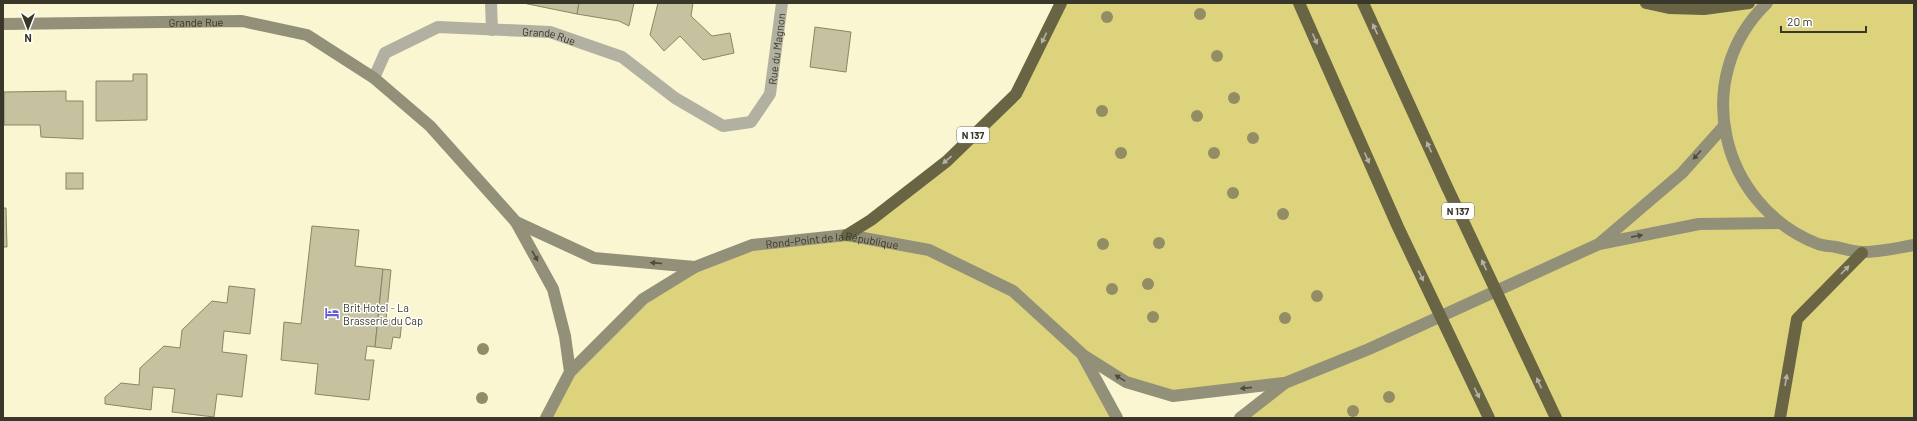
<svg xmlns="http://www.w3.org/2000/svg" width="1917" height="421" viewBox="0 0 1917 421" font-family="Barlow,sans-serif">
  <rect width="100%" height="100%" fill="#faf6d1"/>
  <!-- green -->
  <path fill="#ddd37d" d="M1061,3H1914V418H1240L1284,384L1173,396L1126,382L1082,355L1117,418H546L570,372L643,299L752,245L847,235L871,220L1016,94Z"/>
  <!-- building -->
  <g fill="#c6c29f" stroke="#898664">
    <path d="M523,3H579L577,14Z"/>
    <path d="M579,3H634L629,26L619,21L577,14Z"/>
    <path d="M658,3H693L691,16L712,36L730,33L734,53L703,60L680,36L664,51L650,35Z"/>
    <path d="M815,27L851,32L846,72L810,67Z"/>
    <path d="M133,74H147V120L96,121V81H133Z"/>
    <path d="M66,91V101H83V139L41,137L40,125H4V92Z"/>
    <rect x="66" y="173" width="17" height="16"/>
    <path d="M3,208H6L7,247H3Z"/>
    <path d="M312,226L359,230L355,266L383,269L375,347L367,346L365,360H374L369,400L315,394L318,364L281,360L284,322L301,324Z"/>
    <path d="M383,269L391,270L386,320L402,321L400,338L393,337L391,349L375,347Z"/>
    <path d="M229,286L255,289L250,334L224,331L222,352L247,355L242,397L217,394L214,417L172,412L175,389L153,387L151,410L105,404V397L121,383L139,385L140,368L164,346L180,348L182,330L212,301L227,303Z"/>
  </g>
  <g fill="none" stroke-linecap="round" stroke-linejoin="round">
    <!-- street -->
    <g stroke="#b2b1a1" stroke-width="12">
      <path d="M491,3L492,30"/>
      <path id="s1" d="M374,78L385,53L438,27L550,32L622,57L675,98L723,126L751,122L770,94L782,3"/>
    </g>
    <!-- secondary -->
    <g stroke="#929079" stroke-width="12">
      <path d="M1767,3C1690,77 1719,205 1818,244C1824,246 1831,246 1836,247C1845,249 1854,252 1863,252C1880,252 1897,248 1914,245"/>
      <path id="s2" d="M3,24L242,21L307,35L374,78L430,126L516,222L553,289L565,336L570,372"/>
      <path d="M516,222L594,258L695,267"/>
      <path d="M1600,243L1682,173L1724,126"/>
      <path d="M1083,355L1126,382L1173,396L1284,383"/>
      <path id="s3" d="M546,418L570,372L643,299L695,267L752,245L847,235L929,250L1013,291L1082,354L1117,418"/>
      <path d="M1240,418L1285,383L1369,349L1599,244L1699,224L1780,223"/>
    </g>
    <!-- highway -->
    <g stroke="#686444" stroke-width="12">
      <path d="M1299,3L1398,227L1489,418"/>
      <path d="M1363,3L1447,187L1556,418"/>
      <path d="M1646,3L1669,8L1704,9L1749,3"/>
      <path d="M847,235L871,220L947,161L1016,94L1061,3"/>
      <path d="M1780,418L1797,319L1862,253"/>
    </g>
  </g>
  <!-- trees -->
  <g fill="#928d65">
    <circle cx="1200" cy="14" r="6"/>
    <circle cx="1107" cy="17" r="6"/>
    <circle cx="1217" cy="56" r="6"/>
    <circle cx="1234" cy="98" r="6"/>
    <circle cx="1102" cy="111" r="6"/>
    <circle cx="1197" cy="116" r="6"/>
    <circle cx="1253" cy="138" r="6"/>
    <circle cx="1121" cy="153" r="6"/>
    <circle cx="1214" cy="153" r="6"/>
    <circle cx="1233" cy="193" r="6"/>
    <circle cx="1283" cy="214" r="6"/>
    <circle cx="1159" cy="243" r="6"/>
    <circle cx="1103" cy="244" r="6"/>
    <circle cx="1148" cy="284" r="6"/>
    <circle cx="1112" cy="289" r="6"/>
    <circle cx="1317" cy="296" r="6"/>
    <circle cx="1153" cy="317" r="6"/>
    <circle cx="1285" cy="318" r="6"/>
    <circle cx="483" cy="349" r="6"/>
    <circle cx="1389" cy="397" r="6"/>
    <circle cx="482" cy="398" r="6"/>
    <circle cx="1353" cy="411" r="6"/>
  </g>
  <!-- one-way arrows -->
  <defs><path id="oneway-solid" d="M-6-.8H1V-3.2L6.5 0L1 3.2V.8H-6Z"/></defs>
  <g fill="#b4b2a2">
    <use href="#oneway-solid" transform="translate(1375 29) rotate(-115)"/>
    <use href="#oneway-solid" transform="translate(1044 38) rotate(116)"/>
    <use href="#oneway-solid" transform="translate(1315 39) rotate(66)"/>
    <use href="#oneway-solid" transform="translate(1429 147) rotate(-115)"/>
    <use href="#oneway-solid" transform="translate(1367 158) rotate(66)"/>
    <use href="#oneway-solid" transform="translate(947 160) rotate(139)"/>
    <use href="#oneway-solid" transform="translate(1484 265) rotate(-115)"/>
    <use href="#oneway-solid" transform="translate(1845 270) rotate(-46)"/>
    <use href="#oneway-solid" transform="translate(1421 276) rotate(64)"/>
    <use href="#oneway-solid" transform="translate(1786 380) rotate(-80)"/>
    <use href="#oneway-solid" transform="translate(1539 383) rotate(-115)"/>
    <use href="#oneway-solid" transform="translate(1477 393) rotate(64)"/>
  </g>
  <g fill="#4e4d3d">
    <use href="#oneway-solid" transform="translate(1697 155) rotate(132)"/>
    <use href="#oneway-solid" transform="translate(1637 236) rotate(-11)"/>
    <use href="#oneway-solid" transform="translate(535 256) rotate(61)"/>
    <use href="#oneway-solid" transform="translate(656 263) rotate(-175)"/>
    <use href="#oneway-solid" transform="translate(1120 378) rotate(-148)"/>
    <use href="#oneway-solid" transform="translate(1246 388) rotate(174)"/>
  </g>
  <!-- icons -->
  <defs>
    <symbol id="hotel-bare" viewBox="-9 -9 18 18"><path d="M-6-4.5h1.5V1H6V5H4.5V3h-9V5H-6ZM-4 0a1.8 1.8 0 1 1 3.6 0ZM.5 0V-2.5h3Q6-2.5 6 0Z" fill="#675dd6" stroke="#fff" stroke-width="2.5" paint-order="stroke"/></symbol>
  </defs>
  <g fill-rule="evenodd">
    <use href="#hotel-bare" x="322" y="303" width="20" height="20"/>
  </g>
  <g text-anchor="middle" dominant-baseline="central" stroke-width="3" stroke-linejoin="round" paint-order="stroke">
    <!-- shield labels -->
    <g fill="#fff" stroke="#747369" stroke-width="1">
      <rect x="957" y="127" width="32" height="16" rx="3"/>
      <rect x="1442" y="203" width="32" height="16" rx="3"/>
    </g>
    <g font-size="10" font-weight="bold" fill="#383729">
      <text x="973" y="135">N 137</text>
      <text x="1458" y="211">N 137</text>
    </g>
    <!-- street labels -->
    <g font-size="11" fill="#383729" stroke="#fff">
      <text stroke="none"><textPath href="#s2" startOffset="193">Grande Rue</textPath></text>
      <text stroke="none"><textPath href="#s1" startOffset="198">Grande Rue</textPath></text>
      <text stroke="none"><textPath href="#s1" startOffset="505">Rue du Magnon</textPath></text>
      <text stroke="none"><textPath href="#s3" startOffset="358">Rond-Point de la République</textPath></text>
    </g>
    <!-- poi labels -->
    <g font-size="11" fill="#383729" stroke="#fff" text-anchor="start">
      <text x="343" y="307">Brit Hotel - La<tspan x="343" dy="13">Brasserie du Cap</tspan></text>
    </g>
  </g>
  <!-- border -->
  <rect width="1917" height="421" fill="none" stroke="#383729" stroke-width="8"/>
  <!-- north arrow -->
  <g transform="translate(28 28) rotate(180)" stroke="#ffffff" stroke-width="3" paint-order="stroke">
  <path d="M0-3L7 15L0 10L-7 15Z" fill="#383729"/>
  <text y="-6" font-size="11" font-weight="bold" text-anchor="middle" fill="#383729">N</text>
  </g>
  <!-- scale -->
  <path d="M1781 26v6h85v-6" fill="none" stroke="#383729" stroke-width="2"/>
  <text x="1787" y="26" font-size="12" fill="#383729" stroke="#ffffff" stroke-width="3" paint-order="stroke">20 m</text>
</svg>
